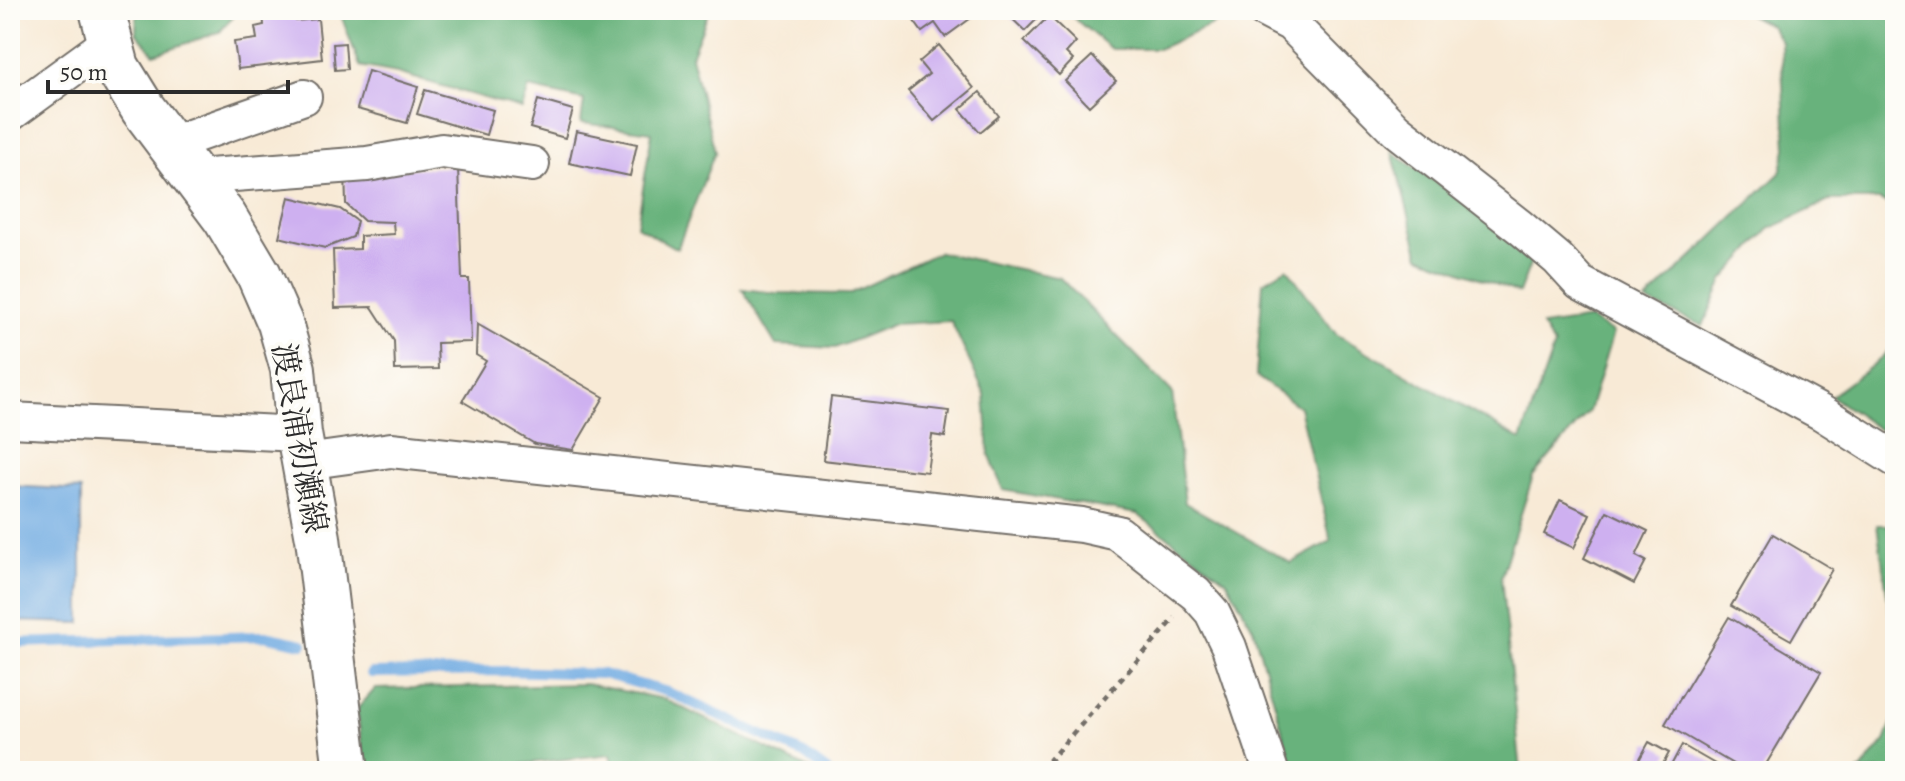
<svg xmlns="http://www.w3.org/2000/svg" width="1905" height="781" viewBox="0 0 1905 781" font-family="Alegreya,'Noto Serif JP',serif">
  <rect width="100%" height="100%" fill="#fdfcf7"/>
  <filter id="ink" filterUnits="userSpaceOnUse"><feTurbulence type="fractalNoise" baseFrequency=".0125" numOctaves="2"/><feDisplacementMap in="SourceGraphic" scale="16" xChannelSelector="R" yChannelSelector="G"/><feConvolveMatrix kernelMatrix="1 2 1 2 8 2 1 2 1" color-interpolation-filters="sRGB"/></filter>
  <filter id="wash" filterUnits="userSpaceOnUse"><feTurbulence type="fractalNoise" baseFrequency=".006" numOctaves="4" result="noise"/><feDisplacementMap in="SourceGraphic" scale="32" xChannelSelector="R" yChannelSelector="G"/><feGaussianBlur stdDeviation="1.8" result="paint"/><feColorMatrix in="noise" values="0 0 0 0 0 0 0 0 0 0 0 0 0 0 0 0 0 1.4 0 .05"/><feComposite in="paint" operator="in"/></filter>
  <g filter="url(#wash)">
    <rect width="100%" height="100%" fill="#f8ead6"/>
    <!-- forest -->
    <g fill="#67b27c" stroke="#496e54" stroke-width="2">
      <path d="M137,10H238L220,32L154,54L136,33Z"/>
      <path d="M339,10H714L708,14L691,56L715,152L677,249L637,226L652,132L581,123L584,100L529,88L522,109L397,73L360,66Z"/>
      <path d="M1064,10H1227L1232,16L1158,49H1111Z"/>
      <path d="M1740,10H1895V207L1879,200H1831L1769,229L1723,280L1703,326L1646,301L1780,173L1786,149L1781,42L1771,26Z"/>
      <path d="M1392,152L1535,251L1519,293L1420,256Z"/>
      <path d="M939,252L1060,278L1172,392L1185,503L1291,563L1331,541L1299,407L1256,376L1263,282L1287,268L1336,334L1521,440L1554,346L1542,326L1590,319L1613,333L1589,411L1533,476L1501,577L1521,771H1294L1253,628L1227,581L1137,514L1003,490L989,454L985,395L951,321L894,324L835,348L776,345L742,289L776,293L849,294Z"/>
      <path d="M1895,344V414L1881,431L1831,396L1876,363Z"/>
      <path d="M1877,525H1890L1895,538V648Z"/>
      <path d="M586,684L664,699L813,771H615L611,754L460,771H365L357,709L375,689Z"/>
      <path d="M1895,715V771H1857L1861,770L1885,741Z"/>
    </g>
    <!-- water -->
    <path fill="#72ace2" stroke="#4e6c86" stroke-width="2" d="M10,486L81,490V623L10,621Z"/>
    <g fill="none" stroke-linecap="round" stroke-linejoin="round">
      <!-- stream -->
      <g stroke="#72ace2" stroke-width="10">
        <path d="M10,643L265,636L303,644"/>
        <path d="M371,673L504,671L603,674L668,692L804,754L827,771"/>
      </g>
    </g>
    <g id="blocks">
      <!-- building -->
      <g fill="#ceb0f0">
        <path d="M278,10H295L296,21L318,19L322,59L238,69L234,42L257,39L255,27L264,25L263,12Z"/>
        <path d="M906,10H982L945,37L935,23L922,32Z"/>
        <path d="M1003,10H1043L1044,12L1025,31Z"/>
        <path d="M1049,16L1076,42L1066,53L1073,60L1059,75L1024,41Z"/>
        <path d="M345,43L347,69L335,70L333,44Z"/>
        <path d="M939,45L974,88L934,121L908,91L929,74L919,62Z"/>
        <path d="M1092,56L1116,81L1089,106L1065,81Z"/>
        <path d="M368,71L418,87L407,123L357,109Z"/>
        <path d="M425,90L493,110L486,135L417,114Z"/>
        <path d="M980,92L999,116L980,132L960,109Z"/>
        <path d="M538,100L573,110L565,138L530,128Z"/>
        <path d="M576,131L637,144L630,176L569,163Z"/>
        <path d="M458,167L462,279H469L471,342L437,343L438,369L395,370L394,341L372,307L335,308L333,250L360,249V236L394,234L393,222L364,221L346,204L345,171Z"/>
        <path d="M289,197L340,209L357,221L353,237L325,248L279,237Z"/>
        <path d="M477,324L604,397L573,450L535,444L462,401L486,361L476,355Z"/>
        <path d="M831,397L949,411L945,437L932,435L927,472L823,460Z"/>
        <path d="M1560,500L1590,514L1574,548L1544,534Z"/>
        <path d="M1607,511L1648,531L1636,556L1646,561L1634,584L1584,558Z"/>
        <path d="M1773,534L1832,569L1791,640L1731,606Z"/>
        <path d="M1729,617L1821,672L1762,771H1745L1665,724Z"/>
        <path d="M1649,742L1669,753L1659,771H1633Z"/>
        <path d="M1682,745L1727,771H1668Z"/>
      </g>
    </g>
  </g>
  <g filter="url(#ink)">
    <use href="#blocks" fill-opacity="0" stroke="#736e67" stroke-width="2"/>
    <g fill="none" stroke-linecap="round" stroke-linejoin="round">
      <defs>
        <g id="minor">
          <path d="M1264,10L1291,24L1396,130L1520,227L1558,259L1580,283L1822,413L1895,459"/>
          <path d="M10,114L109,42"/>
          <path d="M170,144L304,97"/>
          <path d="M195,177L367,164L442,151L532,164"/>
          <path d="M10,420L299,434"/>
          <path d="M305,462L391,450L1082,525L1118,533L1196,594L1212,612L1229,647L1271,771"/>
        </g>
        <path id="major" d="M102,10L117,67L143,109L225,218L259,275L280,323L293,369L299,434L318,538L346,771"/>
      </defs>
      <!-- minor casing -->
      <use href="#minor" stroke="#736e67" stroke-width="38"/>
      <!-- major casing -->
      <use href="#major" stroke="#736e67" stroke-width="48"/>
      <!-- path -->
      <path stroke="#736e67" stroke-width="5" stroke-dasharray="6 6" stroke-linecap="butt" d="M1040,771L1175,618"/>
      <!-- minor -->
      <use href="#minor" stroke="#fff" stroke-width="34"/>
      <!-- major -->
      <use href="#major" stroke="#fff" stroke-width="44"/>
    </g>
  </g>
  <g text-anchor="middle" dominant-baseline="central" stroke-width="8" stroke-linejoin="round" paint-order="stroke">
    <!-- street labels -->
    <g font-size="32" fill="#2b2b2b" stroke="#fdfcf7">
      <text transform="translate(300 438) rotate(80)">渡良浦初瀬線</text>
    </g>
  </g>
  <!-- margin -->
  <rect width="1905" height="781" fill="none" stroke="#fdfcf7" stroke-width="40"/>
  <!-- scale -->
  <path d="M48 80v12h240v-12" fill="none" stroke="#2b2b2b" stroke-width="4"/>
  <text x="60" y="80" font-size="24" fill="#2b2b2b" stroke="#fdfcf7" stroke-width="6" paint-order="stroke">50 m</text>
</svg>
